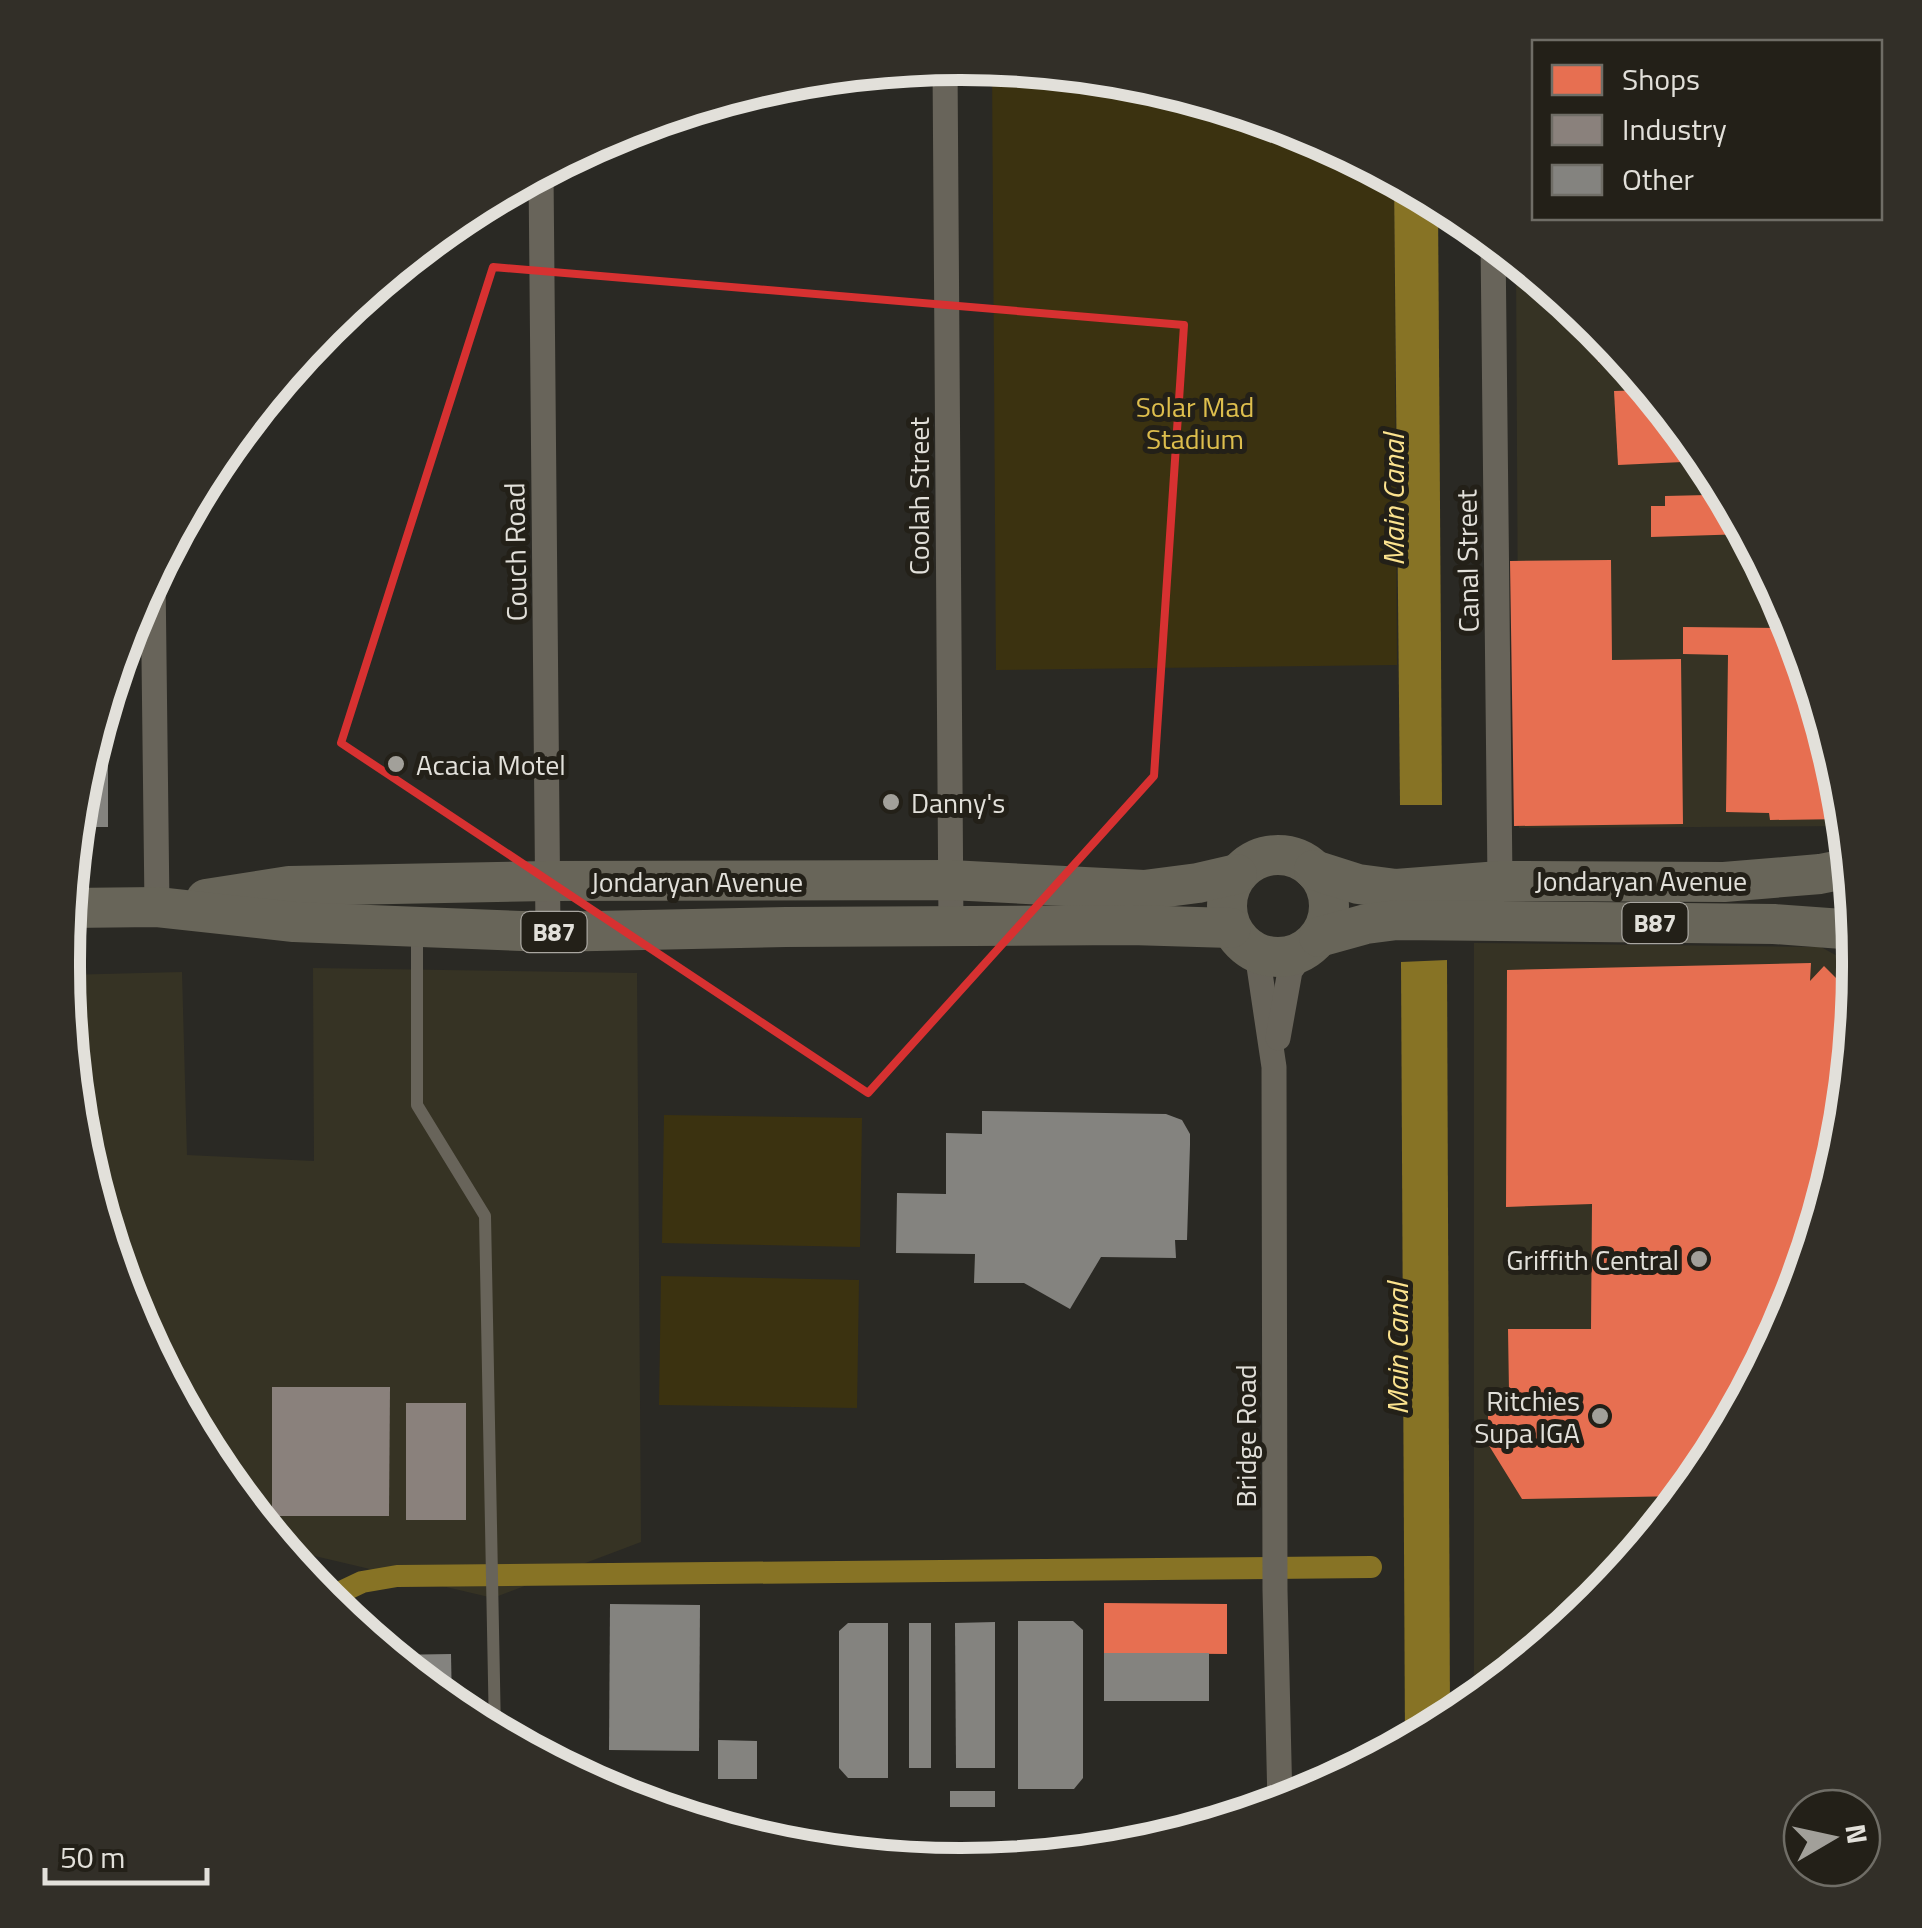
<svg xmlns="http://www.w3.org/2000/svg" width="1922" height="1928" viewBox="0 0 1922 1928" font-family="'Titillium Web',sans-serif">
  <rect width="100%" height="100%" fill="#2a2924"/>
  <!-- built -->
  <g fill="#363324">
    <path d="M1516,260L1596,325L1708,461L1791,617L1842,785L1846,826L1519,828Z"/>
    <path d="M1474,943L1821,947L1848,962L1857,988L1842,1142L1791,1310L1708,1466L1597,1602L1474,1702Z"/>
    <path d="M313,968L637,973L641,1542L493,1598L302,1553L290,1559L214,1467L131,1311L80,1143L63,975L182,972L187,1155L314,1161Z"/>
  </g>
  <!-- green -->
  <g fill="#3b3210">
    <path d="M992,66L1136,80L1304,131L1394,179L1397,665L996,670Z"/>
    <path d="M664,1115L862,1118L860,1247L662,1243Z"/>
    <path d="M661,1276L859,1280L857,1408L659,1405Z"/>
  </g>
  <!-- water -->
  <g fill="#877325">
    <path d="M1394,179L1438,202L1442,805H1400Z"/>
    <path d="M1447,960L1450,1719L1405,1743L1401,962Z"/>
  </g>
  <!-- shops -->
  <g fill="#e76f51">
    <path d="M1597,327L1626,361L1598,362Z"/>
    <path d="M1649,390L1682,430L1683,462L1618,465L1614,391Z"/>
    <path d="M1707,483H1719L1747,534L1651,537V506H1665V496L1707,495Z"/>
    <path d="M1611,560L1612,660L1681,659L1683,824L1514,826L1510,561Z"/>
    <path d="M1789,613L1842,785L1845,819L1770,820L1769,813L1726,812L1728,655L1683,654V627L1789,628Z"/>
    <path d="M1811,963L1810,981L1824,966L1848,990L1836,1005L1852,1004V1044L1842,1142L1791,1310L1708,1466L1683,1496L1522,1499L1488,1444V1392H1509L1508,1329H1591L1592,1204L1506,1207L1507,970Z"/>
    <path d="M1104,1603L1227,1604V1654L1104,1653Z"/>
  </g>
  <!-- industry -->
  <g fill="#8a817c">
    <path d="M272,1387H390L389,1516H272Z"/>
    <rect x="406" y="1403" width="60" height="117"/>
  </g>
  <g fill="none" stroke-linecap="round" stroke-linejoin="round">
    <!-- canal -->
    <path stroke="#877325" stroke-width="22" d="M324,1600L362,1582L397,1576L1371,1567"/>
  </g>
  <!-- building -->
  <g fill="#84837f">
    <path d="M87,760H108V827H76L80,786Z"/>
    <path d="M982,1111L1166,1114L1182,1120L1190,1134V1145L1187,1240H1175L1176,1258L1101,1257L1070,1309L1024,1283H974L975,1254L896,1253L897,1193L946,1194V1133L982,1134Z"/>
    <path d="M610,1604L700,1605L699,1751L609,1750Z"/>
    <path d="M1018,1621H1073L1083,1630V1778L1074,1789H1018Z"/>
    <path d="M995,1622V1768H956L955,1623Z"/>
    <path d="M848,1623H888V1778H848L839,1768V1631Z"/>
    <rect x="909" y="1623" width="22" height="145"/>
    <rect x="1104" y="1653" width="105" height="48"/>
    <path d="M451,1654L452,1706L390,1655Z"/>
    <path d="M718,1740L757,1741V1779H718Z"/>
    <rect x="950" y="1791" width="45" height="16"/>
  </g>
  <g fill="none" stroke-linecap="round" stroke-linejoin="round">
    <!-- lane -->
    <path stroke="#68645a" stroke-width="12" d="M417,934V1105L485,1216L495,1732"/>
    <!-- street -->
    <g stroke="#68645a" stroke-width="25">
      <path d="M945,64L951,928"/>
      <path d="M541,172L548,932"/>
      <path d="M1493,241L1500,881"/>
      <path d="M153,575L157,907"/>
      <path d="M1257,953L1274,1067L1275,1590L1280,1804"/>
      <path d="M1278,1038L1290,971L1306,949"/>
      <path d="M900,1859H1028"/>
    </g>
    <!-- primary -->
    <g stroke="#686559" stroke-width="40">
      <circle cx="1278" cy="906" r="51"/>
      <path d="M1314,870L1358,884L1396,889L1500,881L1724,882L1820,874L1850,868"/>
      <path d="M206,899L289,886L548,881L950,880L1144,890L1198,883L1237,874"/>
      <path d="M68,908L157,907L294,922L548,932L786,927L1131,925L1231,928"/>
      <path d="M1319,937L1366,924L1397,920L1774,924L1856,930"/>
    </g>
  </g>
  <!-- marked area -->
  <path fill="none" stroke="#d73131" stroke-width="8" stroke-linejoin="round" d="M493,267L1184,325L1154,776L868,1093L341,743Z"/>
  <!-- markers -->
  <g fill="#a2a09a" stroke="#232018" stroke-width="4">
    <circle cx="396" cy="764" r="10"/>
    <circle cx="891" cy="802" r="10"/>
    <circle cx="1699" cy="1259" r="10"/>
    <circle cx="1600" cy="1416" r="10"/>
  </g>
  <g text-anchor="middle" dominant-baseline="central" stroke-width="10" stroke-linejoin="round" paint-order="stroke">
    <!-- shield labels -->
    <g fill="#232018" stroke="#a9a6a0" stroke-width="2.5">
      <rect x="1622.5" y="903" width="65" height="40" rx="8"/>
      <rect x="521.5" y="912" width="65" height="40" rx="8"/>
    </g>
    <g font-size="25" font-weight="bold" fill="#e2e0da">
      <text x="1655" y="923">B87</text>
      <text x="554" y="932">B87</text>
    </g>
    <!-- park labels -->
    <g font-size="28" fill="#ddbe4d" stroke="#232018">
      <text x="1195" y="406">Solar Mad<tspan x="1195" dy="32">Stadium</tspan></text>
    </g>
    <!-- street labels -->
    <g font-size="28" fill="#e2e0da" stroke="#232018">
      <text transform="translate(918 496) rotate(-90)">Coolah Street</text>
      <text transform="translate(515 552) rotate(-91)">Couch Road</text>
      <text transform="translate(1467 561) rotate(-91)">Canal Street</text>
      <text x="1641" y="880">Jondaryan Avenue</text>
      <text x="697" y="881">Jondaryan Avenue</text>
      <text transform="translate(1245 1436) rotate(-90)">Bridge Road</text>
    </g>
    <!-- poi labels -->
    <g font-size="28" fill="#e2e0da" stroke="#232018" text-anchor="start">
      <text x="416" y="764">Acacia Motel</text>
      <text x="911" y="802">Danny's</text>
      <text x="1679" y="1259" text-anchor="end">Griffith Central</text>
      <text x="1580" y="1400" text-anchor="end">Ritchies<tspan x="1580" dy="32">Supa IGA</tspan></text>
    </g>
    <!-- water labels -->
    <g font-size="30" font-style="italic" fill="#fce38f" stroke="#232018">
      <text transform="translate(1393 500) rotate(-90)">Main Canal</text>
      <text transform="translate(1397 1349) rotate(-90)">Main Canal</text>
    </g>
  </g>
  <!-- crop -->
  <path d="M0 0H1922V1928H0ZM961 80H961A881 881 0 0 1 1842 961V967A881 881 0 0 1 961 1848H961A881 881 0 0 1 80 967V961A881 881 0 0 1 961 80Z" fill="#322f28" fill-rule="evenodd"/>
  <path fill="none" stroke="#e2e0da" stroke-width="12" d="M961 80H961A881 881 0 0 1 1842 961V967A881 881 0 0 1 961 1848H961A881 881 0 0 1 80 967V961A881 881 0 0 1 961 80Z"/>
  <!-- legend -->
  <rect x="1532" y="40" width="350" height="180" fill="#232018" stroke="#6f6d66" stroke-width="2.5"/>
  <rect x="1552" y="65" width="50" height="30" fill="#e76f51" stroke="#6f6d66" stroke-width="2.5"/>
  <text x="1622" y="90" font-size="30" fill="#e2e0da">Shops</text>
  <rect x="1552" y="115" width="50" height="30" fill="#8a817c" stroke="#6f6d66" stroke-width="2.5"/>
  <text x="1622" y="140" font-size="30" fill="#e2e0da">Industry</text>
  <rect x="1552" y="165" width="50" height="30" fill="#84837f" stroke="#6f6d66" stroke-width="2.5"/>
  <text x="1622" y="190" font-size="30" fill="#e2e0da">Other</text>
  <!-- north arrow -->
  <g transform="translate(1832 1838) rotate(81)"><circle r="48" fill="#232018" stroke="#6f6d66" stroke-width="2.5"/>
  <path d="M0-8L18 38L0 25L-18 38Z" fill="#a2a09a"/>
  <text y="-15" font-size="28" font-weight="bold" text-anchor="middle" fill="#e2e0da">N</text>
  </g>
  <!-- scale -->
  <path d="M45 1868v15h162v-15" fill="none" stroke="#e2e0da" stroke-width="5"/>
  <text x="60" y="1868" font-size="30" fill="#e2e0da" stroke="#232018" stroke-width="8" paint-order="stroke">50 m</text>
</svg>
